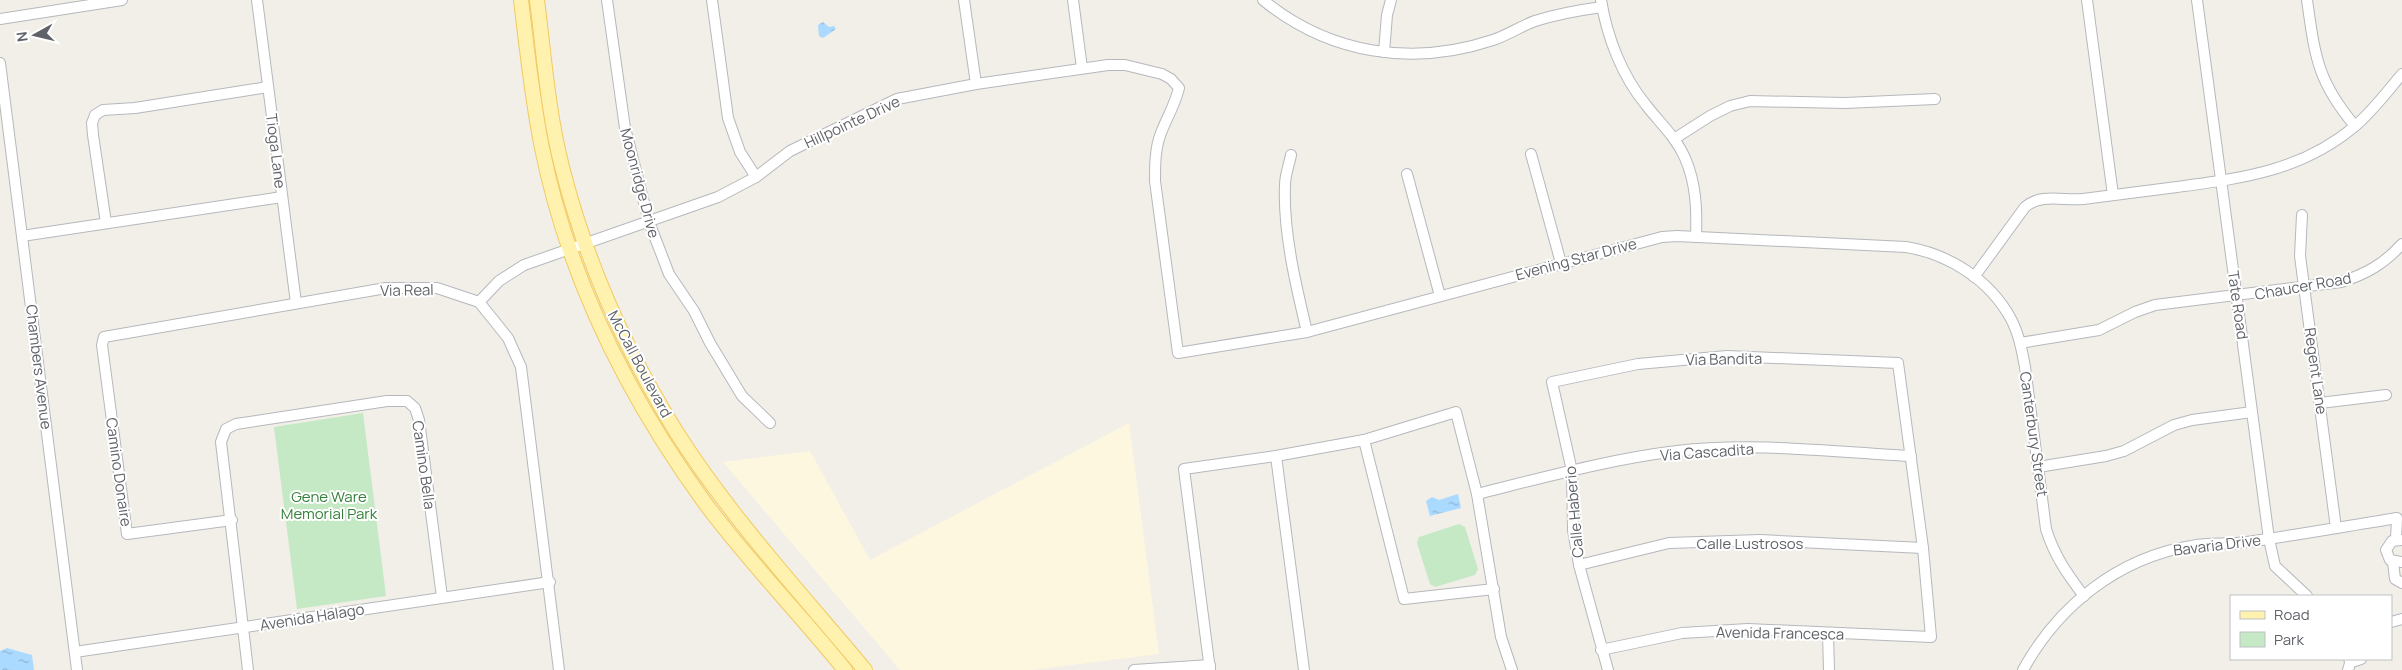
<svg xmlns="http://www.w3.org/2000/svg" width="2402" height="670" viewBox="0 0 2402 670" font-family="Manrope,sans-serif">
  <defs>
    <pattern id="water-ripples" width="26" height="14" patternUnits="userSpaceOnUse" patternTransform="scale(1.25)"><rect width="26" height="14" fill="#aadaff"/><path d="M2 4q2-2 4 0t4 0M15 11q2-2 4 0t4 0" fill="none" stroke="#8eb4d2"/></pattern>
  </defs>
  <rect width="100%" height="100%" fill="#f1efe8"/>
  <!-- commercial -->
  <path fill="#fef7e0" d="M1129,423L1159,654L1032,670H900L723,462L810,451L870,560Z"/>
  <!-- park -->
  <g fill="#c5e8c5">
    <path d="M363,413L386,596L297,609L274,427Z"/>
    <path d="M1459,524L1465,527L1478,569L1475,575L1435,587L1430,584L1417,543L1419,537Z"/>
  </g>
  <!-- water -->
  <g fill="url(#water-ripples)">
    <path d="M823,22L829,27L834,26L836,29L823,38L819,36L818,25Z"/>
    <path d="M1458,494L1461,508L1430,516L1426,501L1432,497L1439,500Z"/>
    <path d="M7,648L32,655L34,670H0V651Z"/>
  </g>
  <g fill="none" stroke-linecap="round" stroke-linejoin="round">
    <defs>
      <g id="minor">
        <path d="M257,0L296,303"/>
        <path d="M607,0L625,128L649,222L669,274L694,311L710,343L742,396L770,423"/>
        <path d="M712,0L728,118L740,152L756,177"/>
        <path d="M964,0L976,84"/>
        <path d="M1073,0L1082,68"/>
        <path d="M1263,0C1329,54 1412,67 1493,40C1508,35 1521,26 1535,21C1557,14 1580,10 1602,7"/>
        <path d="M1601,0C1607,37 1622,76 1646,105C1659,122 1676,137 1685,158C1696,183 1697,209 1696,237"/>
        <path d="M2087,0L2113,195"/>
        <path d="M2197,0L2269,539L2275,566L2307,596"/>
        <path d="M2307,0C2315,56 2317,81 2355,126"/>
        <path d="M0,19L122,0"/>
        <path d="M1384,52L1387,15L1391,0"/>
        <path d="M0,63L77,670"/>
        <path d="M1674,139L1710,116L1730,106L1750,101L1845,103L1935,99"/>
        <path d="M1531,154L1561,263"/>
        <path d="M1291,155C1289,165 1285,175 1285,185C1283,232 1296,286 1307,332"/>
        <path d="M1407,174L1440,296"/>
        <path d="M2302,215L2300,256L2336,528"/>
        <path d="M106,223L93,135L92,123L95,115L103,110L135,108L268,87"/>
        <path d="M22,236L282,197"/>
        <path d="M1974,277L2025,207C2041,193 2064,201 2083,199C2115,195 2146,191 2177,187C2243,178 2301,171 2354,127C2372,112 2387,92 2402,74"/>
        <path d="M479,302L499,281L524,265L718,197L756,177L790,151L897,99L976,84L1108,65H1125L1162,74L1171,79L1179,88C1175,105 1167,117 1161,133C1155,148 1155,165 1155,181L1178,353L1307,332L1662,237L1677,236L1906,247C1949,254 1990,280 2011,319C2019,334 2022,351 2025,367L2046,529C2054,555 2067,574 2084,596"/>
        <path d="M2020,343L2099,330L2135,312L2155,305L2341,282C2366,274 2384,264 2402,244"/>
        <path d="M2320,403L2386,395"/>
        <path d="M1364,440L1404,599L1494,589"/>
        <path d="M1276,456L1304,670"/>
        <path d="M2038,467L2106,456L2124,451L2174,425L2192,420L2252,412"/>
        <path d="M1477,494C1541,478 1610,459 1677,451C1754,442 1834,452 1911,456"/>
        <path d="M232,520L127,534L102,345L104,337L386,288H437L479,302L508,338L521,367L559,670"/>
        <path d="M2401,540L2392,541L2386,550L2390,560L2402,562"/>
        <path d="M2393,562L2395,579L2402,583"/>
        <path d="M1579,565L1669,543L1760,540L1923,548"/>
        <path d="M2391,622L2402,619"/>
        <path d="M1828,634L1829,670"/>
        <path d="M1601,650L1682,633L1748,629L1931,637L1923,548L1898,363L1727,356L1638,364L1552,382L1572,471L1573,530L1579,565L1608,670"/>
        <path d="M75,652L550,582"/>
        <path d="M2349,659L2355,661L2361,659"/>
        <path d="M248,670L221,442L226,429L236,424L387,401H407L415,408L419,420L442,597"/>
        <path d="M1134,670L1210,665"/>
        <path d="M1210,670L1184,469L1276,456L1364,440L1456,412L1477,494L1501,637L1512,670"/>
        <path d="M2023,670C2058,606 2118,558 2191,546C2210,542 2228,545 2247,542C2297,535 2347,526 2397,518L2396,539"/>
        <path d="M2348,670L2351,660"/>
      </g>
      <g id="major">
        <path d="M521,0C527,49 532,99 542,148C568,277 628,397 705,503C748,561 799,613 845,670"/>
        <path d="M537,0C544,55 548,112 562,167C586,262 625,350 677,433C731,518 801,593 865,670"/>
      </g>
    </defs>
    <!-- minor casing -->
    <use href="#minor" stroke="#b5b8bc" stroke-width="12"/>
    <!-- major casing -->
    <use href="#major" stroke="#f2c960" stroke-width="16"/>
    <!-- minor -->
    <use href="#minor" stroke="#fff" stroke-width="10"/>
    <!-- major -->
    <use href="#major" stroke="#fff2af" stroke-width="14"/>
  </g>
  <g text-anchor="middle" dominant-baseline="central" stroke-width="4" stroke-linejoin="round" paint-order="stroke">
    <!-- street labels -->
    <g font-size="15" fill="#5f6368" stroke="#fff">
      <text transform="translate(852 122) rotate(-25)">Hillpointe Drive</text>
      <text transform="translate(276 151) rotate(83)">Tioga Lane</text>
      <text transform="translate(640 183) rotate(75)">Moonridge Drive</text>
      <text transform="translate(1576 259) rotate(-15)">Evening Star Drive</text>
      <text transform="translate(2303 286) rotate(-10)">Chaucer Road</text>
      <text transform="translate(407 290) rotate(-1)">Via Real</text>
      <text transform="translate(2238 305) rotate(82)">Tate Road</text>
      <text transform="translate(1724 359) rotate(-1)">Via Bandita</text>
      <text transform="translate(640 364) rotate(62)">McCall Boulevard</text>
      <text transform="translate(39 367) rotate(83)">Chambers Avenue</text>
      <text transform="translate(2316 371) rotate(82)">Regent Lane</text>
      <text transform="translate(2034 434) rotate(82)">Canterbury Street</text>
      <text transform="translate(1707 452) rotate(-4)">Via Cascadita</text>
      <text transform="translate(424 465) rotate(82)">Camino Bella</text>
      <text transform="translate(119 472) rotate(82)">Camino Donaire</text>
      <text transform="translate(1574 512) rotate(-95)">Calle Haberio</text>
      <text x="1750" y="543">Calle Lustrosos</text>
      <text transform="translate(2217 545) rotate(-7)">Bavaria Drive</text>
      <text transform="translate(312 617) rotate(-9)">Avenida Halago</text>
      <text transform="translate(1780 633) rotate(1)">Avenida Francesca</text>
    </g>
    <!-- park labels -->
    <g font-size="15" fill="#348238" stroke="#fff">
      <text x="329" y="496">Gene Ware<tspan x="329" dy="17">Memorial Park</tspan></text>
    </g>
  </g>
  <!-- legend -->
  <rect x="2230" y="595" width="162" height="65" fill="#ffffff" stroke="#bfc1c3"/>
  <rect x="2240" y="611" width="25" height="8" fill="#fff2af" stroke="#bfc1c3"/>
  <text x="2274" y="620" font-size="15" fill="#5f6368">Road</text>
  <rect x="2240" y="632" width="25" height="15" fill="#c5e8c5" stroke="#bfc1c3"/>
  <text x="2274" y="645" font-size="15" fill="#5f6368">Park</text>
  <!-- north arrow -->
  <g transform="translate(35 35) rotate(262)" stroke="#ffffff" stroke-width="4" paint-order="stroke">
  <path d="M0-4L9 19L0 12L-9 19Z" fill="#5f6368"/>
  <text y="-8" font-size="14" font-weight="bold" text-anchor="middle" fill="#5f6368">N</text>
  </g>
</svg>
